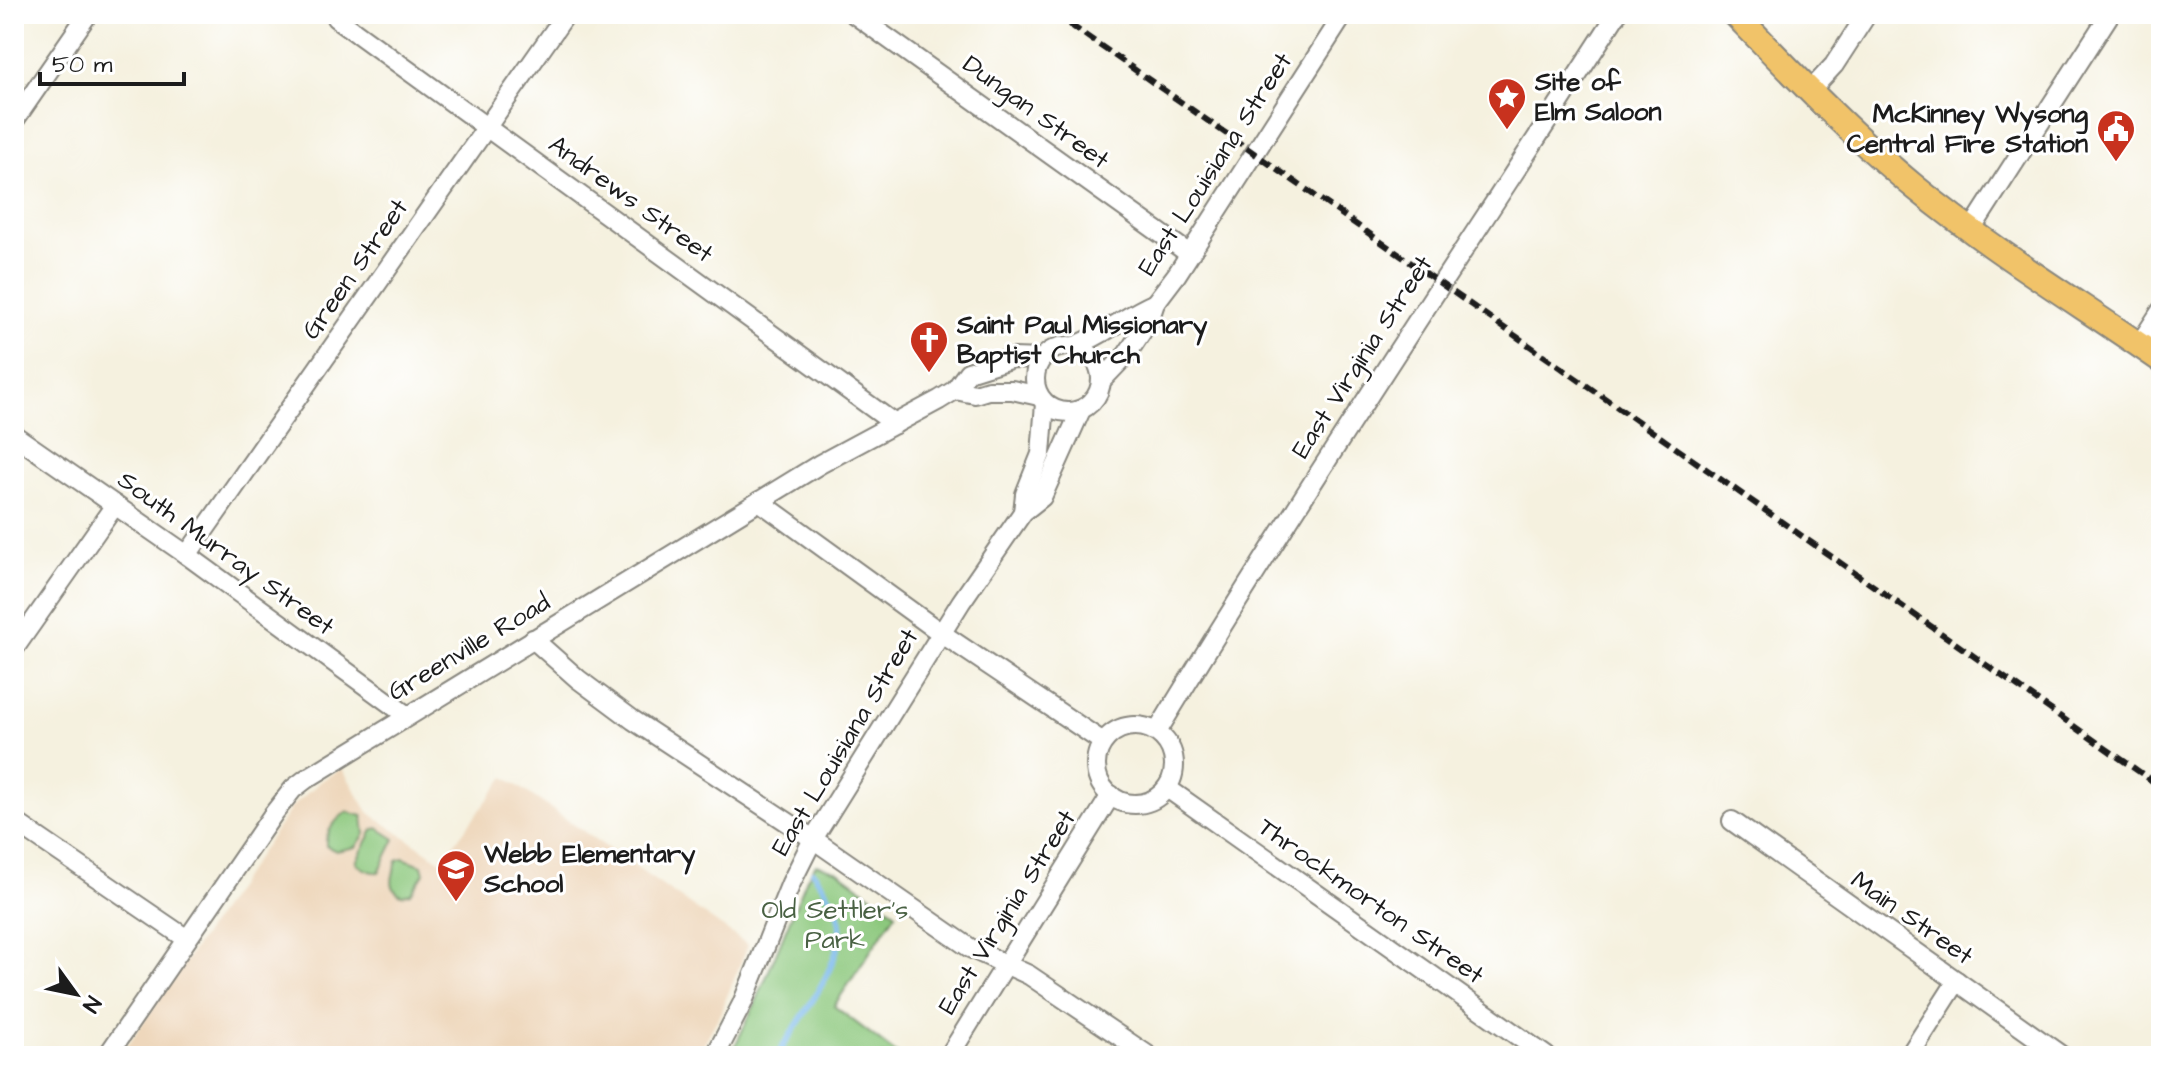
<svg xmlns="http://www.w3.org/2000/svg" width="2175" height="1070" viewBox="0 0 2175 1070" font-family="'Architects Daughter',sans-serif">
  <rect width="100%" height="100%" fill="#fff"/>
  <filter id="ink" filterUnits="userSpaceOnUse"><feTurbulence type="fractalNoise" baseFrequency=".0125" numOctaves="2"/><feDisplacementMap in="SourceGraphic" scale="16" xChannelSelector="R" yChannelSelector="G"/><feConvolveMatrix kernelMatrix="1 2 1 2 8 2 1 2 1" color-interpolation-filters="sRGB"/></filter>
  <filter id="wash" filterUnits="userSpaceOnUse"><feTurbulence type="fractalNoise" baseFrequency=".006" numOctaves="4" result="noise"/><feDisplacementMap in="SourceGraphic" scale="32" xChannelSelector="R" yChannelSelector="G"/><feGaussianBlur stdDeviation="1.8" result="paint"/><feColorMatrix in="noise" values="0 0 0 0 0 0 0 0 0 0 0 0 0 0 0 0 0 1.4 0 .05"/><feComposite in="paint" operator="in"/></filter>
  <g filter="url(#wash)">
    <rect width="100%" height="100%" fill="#f5f1df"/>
    <!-- built -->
    <path fill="#eed7bb" d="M342,768L368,812L441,861L505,777L748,945L719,1016L697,1056H120L292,807L321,781Z"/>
    <!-- green -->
    <g fill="#8cc87d" stroke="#54724c" stroke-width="2">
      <path d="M347,812L363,816L365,834L356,847L336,851L326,846C324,833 337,818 347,812Z"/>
      <path d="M378,828L395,839L379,872C371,873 360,868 356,862L373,830Z"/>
      <path d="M403,858L422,865L424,873L411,893L401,895C386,887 394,873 397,860Z"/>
      <path d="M816,864L838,871L896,913L834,1006L900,1056H730L756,1002L807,878Z"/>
    </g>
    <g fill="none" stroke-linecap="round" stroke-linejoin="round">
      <!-- stream -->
      <path stroke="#77b7eb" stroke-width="6" d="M777,1056C797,1023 836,973 840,934C842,910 826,890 813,872"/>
    </g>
  </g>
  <g filter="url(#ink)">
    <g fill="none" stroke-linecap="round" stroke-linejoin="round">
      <defs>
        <g id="minor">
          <path d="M854,14L1188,253"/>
          <path d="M336,18L895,424"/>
          <path d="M1810,91L1834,65L1867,14"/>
          <path d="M14,121L88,14"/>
          <path d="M1971,230L2110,14"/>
          <path d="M2139,345L2161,311"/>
          <circle cx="1068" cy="379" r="33"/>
          <path d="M1075,346C1106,334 1125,316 1155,303"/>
          <path d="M1102,380L1127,354L1149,321L1155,303L1177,274L1344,14"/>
          <path d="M955,390L975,394L988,390H1012L1039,396"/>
          <path d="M14,435L187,555L406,715"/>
          <path d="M759,501L941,633L1103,742"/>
          <path d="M1023,512L1025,494L1041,454L1045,403"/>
          <path d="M187,555L566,14"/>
          <path d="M533,639L578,679L633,720L813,839L970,948L1029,975L1149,1056"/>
          <path d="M14,649L115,505"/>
          <circle cx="1135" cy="765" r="39"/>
          <path d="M1157,732C1304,489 1463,253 1617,14"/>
          <path d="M1167,788L1546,1056"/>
          <path d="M14,821L187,939"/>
          <path d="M1732,821L2062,1056"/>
          <path d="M107,1056L274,813L293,789L306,779L820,464L939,400L955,390L968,372L1013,358L1041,359"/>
          <path d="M715,1056L742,1004L791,883L813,839L961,602L1023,512L1042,497L1081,410"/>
          <path d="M949,1056L1111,795"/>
          <path d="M1909,1056L1957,981"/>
        </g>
        <path id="major" d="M1735,14C1793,74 1851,135 1916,188C1993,251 2079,303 2161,360"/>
      </defs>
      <!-- minor casing -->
      <use href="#minor" stroke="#88867e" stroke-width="22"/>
      <!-- major casing -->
      <use href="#major" stroke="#88867e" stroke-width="28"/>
      <!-- minor -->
      <use href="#minor" stroke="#fff" stroke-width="18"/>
      <!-- major -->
      <use href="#major" stroke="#f1c369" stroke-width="24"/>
      <!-- rail -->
      <path stroke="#1c1c1c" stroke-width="6" stroke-dasharray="12 6" stroke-linecap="butt" d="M1055,14L2161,787"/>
    </g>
  </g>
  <!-- icons -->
  <defs>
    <symbol id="sight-pin" viewBox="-11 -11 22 30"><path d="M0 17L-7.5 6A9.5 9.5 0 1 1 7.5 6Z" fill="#c8321e" stroke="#fff"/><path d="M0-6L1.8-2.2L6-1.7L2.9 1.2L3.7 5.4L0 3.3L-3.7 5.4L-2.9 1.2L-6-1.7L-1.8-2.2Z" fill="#fff"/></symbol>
    <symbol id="civic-pin" viewBox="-11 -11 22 30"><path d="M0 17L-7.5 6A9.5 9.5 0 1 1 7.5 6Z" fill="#c8321e" stroke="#fff"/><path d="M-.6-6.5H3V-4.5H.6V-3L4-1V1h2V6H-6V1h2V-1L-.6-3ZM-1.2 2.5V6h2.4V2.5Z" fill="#fff"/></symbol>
    <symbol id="church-pin" viewBox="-11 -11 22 30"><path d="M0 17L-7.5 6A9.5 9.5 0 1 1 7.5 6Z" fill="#c8321e" stroke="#fff"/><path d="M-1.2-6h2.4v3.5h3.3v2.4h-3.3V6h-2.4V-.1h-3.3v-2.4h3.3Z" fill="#fff"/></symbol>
    <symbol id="school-pin" viewBox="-11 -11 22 30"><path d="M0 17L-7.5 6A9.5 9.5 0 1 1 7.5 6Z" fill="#c8321e" stroke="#fff"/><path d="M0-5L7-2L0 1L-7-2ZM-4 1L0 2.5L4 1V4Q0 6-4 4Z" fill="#fff"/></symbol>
  </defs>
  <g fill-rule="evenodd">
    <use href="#sight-pin" x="1485" y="75" width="44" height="60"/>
    <use href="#civic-pin" x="2094" y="107" width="44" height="60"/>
    <use href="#church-pin" x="907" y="318" width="44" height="60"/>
    <use href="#school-pin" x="434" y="847" width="44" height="60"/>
  </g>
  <g text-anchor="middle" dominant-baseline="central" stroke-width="6" stroke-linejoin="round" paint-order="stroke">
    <!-- poi labels -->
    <g font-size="26" font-weight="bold" fill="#1c1c1c" stroke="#fff" text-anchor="start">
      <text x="1535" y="82">Site of<tspan x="1535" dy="30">Elm Saloon</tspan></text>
      <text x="2088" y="114" text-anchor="end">McKinney Wysong<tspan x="2088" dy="30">Central Fire Station</tspan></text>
      <text x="957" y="325">Saint Paul Missionary<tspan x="957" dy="30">Baptist Church</tspan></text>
      <text x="484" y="854">Webb Elementary<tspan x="484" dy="30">School</tspan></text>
    </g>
    <!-- street labels -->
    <g font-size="26" fill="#1c1c1c" stroke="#fff">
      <text transform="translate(1036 112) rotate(36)">Dungan Street</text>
      <text transform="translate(1215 164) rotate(-57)">East Louisiana Street</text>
      <text transform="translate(631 199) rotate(36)">Andrews Street</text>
      <text transform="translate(355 269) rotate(-55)">Green Street</text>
      <text transform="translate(1362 357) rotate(-57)">East Virginia Street</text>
      <text transform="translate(226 553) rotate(36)">South Murray Street</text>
      <text transform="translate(469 647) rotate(-31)">Greenville Road</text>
      <text transform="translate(845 742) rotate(-59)">East Louisiana Street</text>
      <text transform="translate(1371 901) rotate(35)">Throckmorton Street</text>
      <text transform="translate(1007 912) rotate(-58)">East Virginia Street</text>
      <text transform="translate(1912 918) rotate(35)">Main Street</text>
    </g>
    <!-- park labels -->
    <g font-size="26" fill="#496143" stroke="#fff">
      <text x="835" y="910">Old Settler's<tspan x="835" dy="30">Park</tspan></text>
    </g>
  </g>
  <!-- margin -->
  <rect width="2175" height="1070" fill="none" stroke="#fff" stroke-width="48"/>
  <!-- north arrow -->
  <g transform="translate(76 994) rotate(123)" stroke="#ffffff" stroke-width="6" paint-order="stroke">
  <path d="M0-6L14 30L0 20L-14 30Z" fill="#1c1c1c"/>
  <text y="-12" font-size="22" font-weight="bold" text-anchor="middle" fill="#1c1c1c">N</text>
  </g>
  <!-- scale -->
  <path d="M40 72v12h144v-12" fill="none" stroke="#1c1c1c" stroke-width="4"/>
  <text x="52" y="72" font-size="24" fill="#1c1c1c" stroke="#ffffff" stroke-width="6" paint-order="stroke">50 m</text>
</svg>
